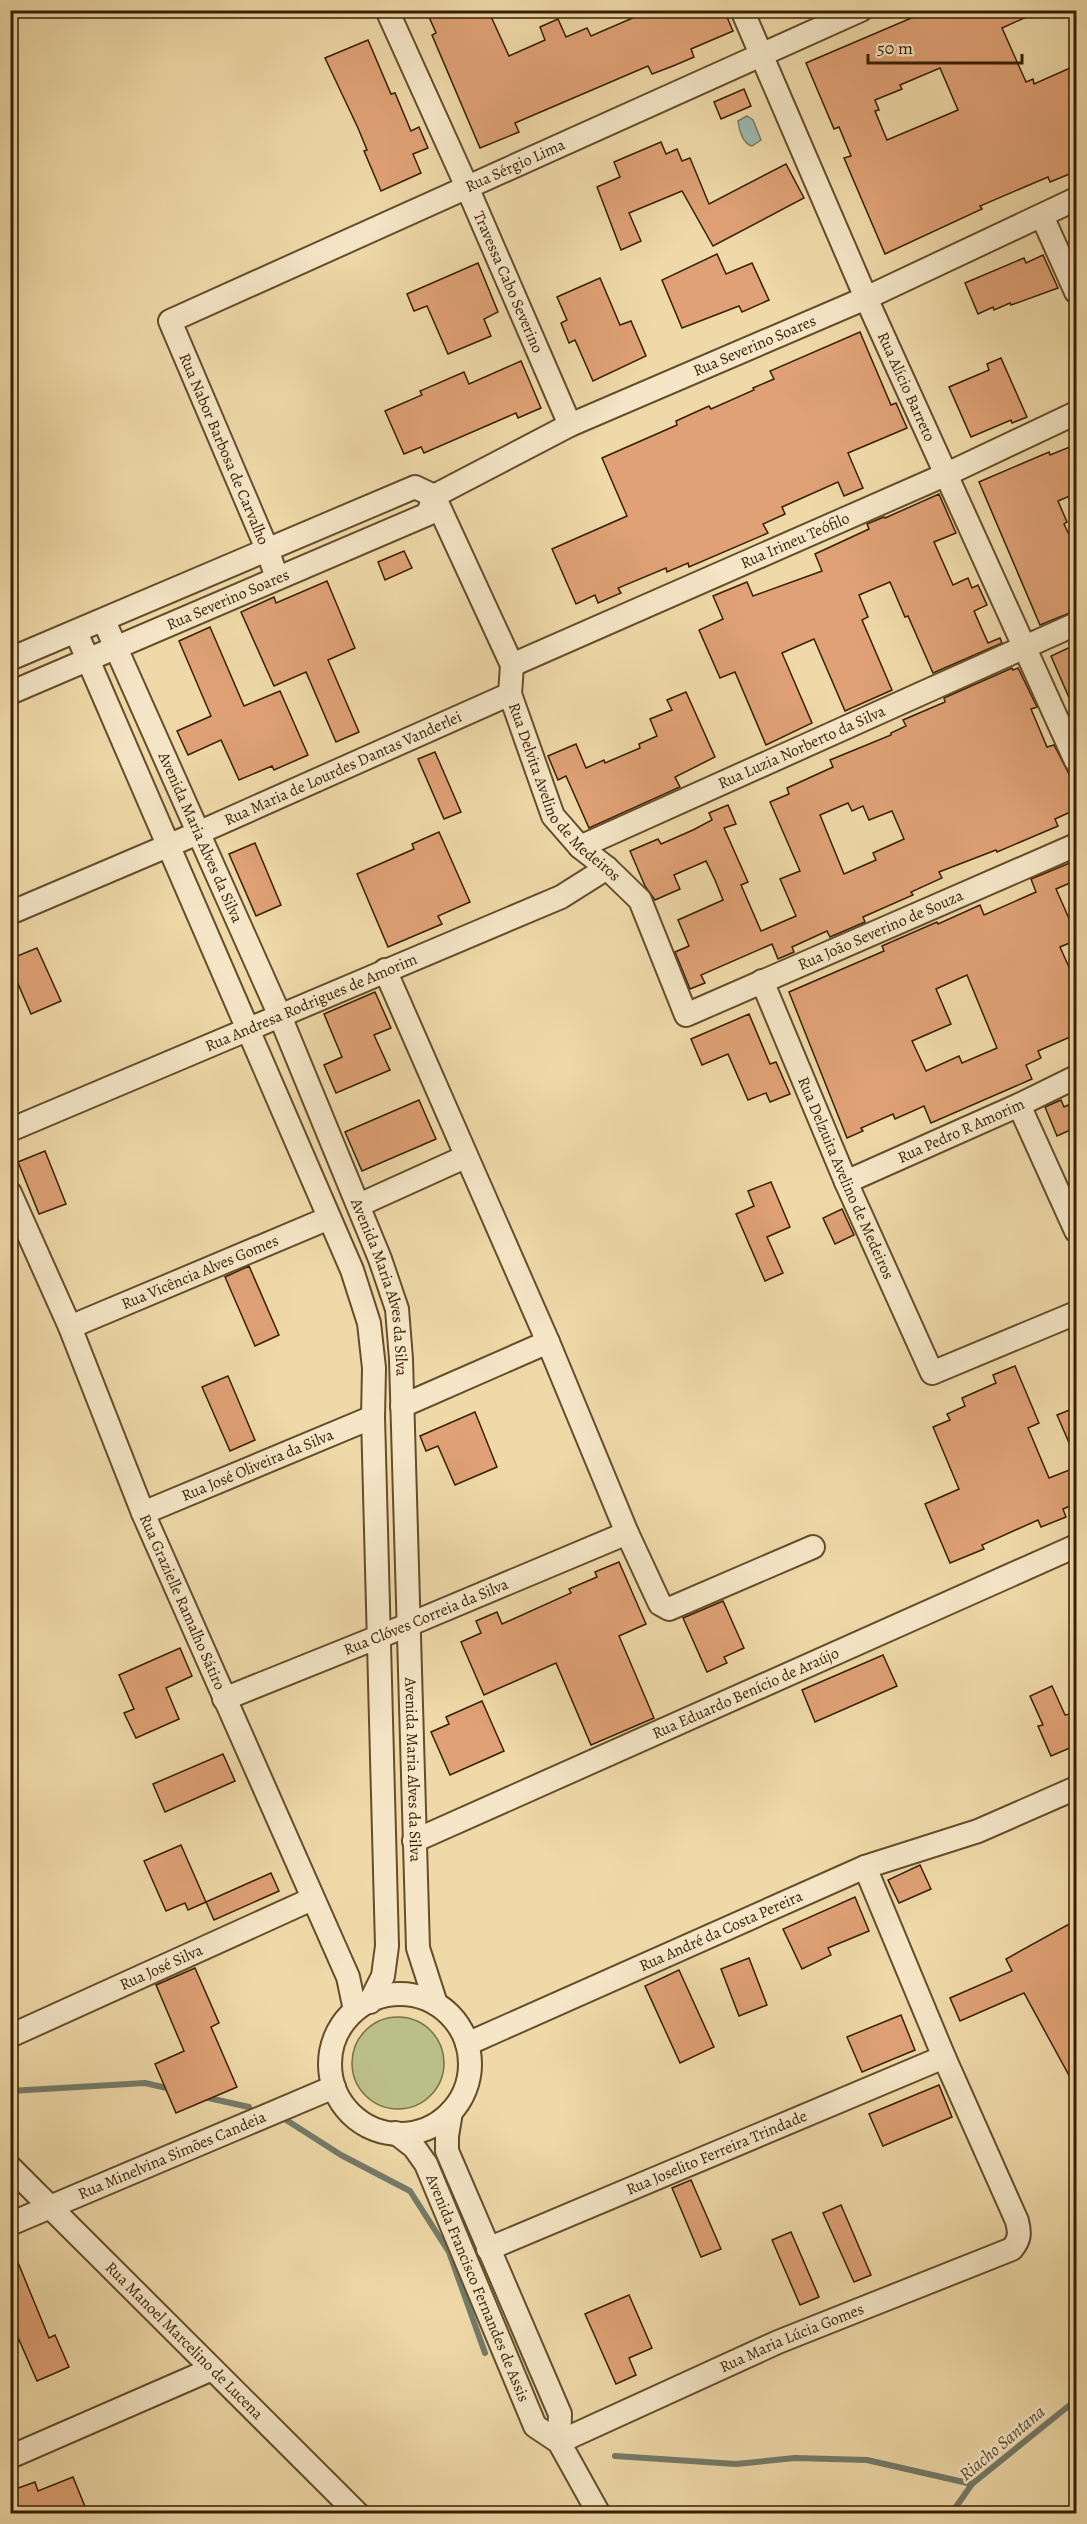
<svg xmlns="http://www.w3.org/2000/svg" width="1087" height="2524" viewBox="0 0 1087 2524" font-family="Alegreya,serif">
  <rect width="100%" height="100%" fill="#efd9a9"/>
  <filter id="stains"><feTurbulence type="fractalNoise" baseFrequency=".00333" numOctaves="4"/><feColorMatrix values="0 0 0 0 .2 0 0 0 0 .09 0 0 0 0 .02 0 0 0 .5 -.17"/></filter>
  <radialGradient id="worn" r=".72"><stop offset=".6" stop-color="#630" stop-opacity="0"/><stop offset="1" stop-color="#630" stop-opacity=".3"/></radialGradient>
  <!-- green -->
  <circle fill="#babf87" stroke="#786f44" stroke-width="1.5" cx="398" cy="2063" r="46"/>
  <!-- water -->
  <path fill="#9cb9b1" stroke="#747b6a" stroke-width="1.5" d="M747,116L753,120L761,140L752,146C743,144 739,130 738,121Z"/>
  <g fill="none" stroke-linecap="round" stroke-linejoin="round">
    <!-- stream -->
    <g stroke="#747b6a" stroke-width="6">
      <path d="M10,2091L145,2083L171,2089"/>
      <path d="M204,2097L249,2107"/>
      <path d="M280,2116L341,2155L410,2191L449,2252L485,2353"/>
      <path d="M615,2456L736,2464L795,2458L867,2460L972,2484"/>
      <path d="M951,2514L972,2484L1076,2400"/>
    </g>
  </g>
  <!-- building -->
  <g fill="#dfa175" stroke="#371f00" stroke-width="1.5" fill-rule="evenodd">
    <path d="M426,10H488L509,56L545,40L540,27L558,19L566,37L587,28L591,36L651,10H724L733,31L691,49L694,57L673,66L652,74L648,66L515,123L519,132L480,148L432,35L436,33Z"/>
    <path d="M930,10H1042L1002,28L1026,82L1033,79L1034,84L1077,65V171L1050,182L1048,177L980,206L982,209L885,254L844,158L851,156L839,127L834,129L806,63ZM940,68L958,110L887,140L875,111L879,110L875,100L902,89L900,85Z"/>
    <path d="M368,40L391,94L395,93L411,131L419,127L428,148L413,154L421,173L381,191L364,151L367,150L358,128L325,58Z"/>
    <path d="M744,89L751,106L721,119L714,102Z"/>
    <path d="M661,142L666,154L677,149L682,161L690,158L709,204L786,164L804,198L713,246L682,191L629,213L641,241L621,250L597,187L620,177L614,162Z"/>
    <path d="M717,254L726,274L752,263L769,300L742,312L739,306L682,328L662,280Z"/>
    <path d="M1043,255L1058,288L1011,305L1010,303L994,310L993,307L978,314L965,283L1024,258L1026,263Z"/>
    <path d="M478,263L498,312L484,319L491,336L448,354L427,306L414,311L407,294Z"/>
    <path d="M600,278L620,325L631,321L646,356L593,381L575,340L569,343L561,323L567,320L557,297Z"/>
    <path d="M860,332L891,405L896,403L907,428L848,453L863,488L844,496L838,482L782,507L785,514L763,524L768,533L689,567L688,563L667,572L666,568L618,588L621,593L598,603L595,595L576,604L552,549L627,516L602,458L677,425L676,421L709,406L711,409L754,390L753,388L774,379L770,371Z"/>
    <path d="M1001,358L1027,417L1012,423L1011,420L971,437L949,387L989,370L987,364Z"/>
    <path d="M521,361L541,408L518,418L516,413L424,453L421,447L404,454L385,411L422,395L420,391L464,372L469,384Z"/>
    <path d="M1077,444V493L1058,501L1067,522L1064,524L1077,551V610L1040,625L979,482L1049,452L1050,455Z"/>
    <path d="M939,494L956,533L934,542L953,585L968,578L972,588L978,585L987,605L974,611L988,643L1000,638L1002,643L933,673L908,616L905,617L890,582L859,595L868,617L862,620L892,690L845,711L814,639L782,653L812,723L766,745L735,672L720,678L699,630L723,619L713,596L747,582L753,596L822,571L815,554L869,529L867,524L884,517L885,518Z"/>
    <path d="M404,551L412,568L385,580L378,562Z"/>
    <path d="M327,581L355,648L328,660L359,732L336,742L306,672L274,686L241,612L274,597L276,603Z"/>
    <path d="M210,627L244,706L280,691L308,755L274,770L272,766L239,780L221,740L188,755L177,731L211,716L179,641Z"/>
    <path d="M1077,644V716L1051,656Z"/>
    <path d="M1012,668L1013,670L1018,668L1037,707L1031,709L1047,747L1054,745L1068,772L1077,790V809L1055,819L1058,826L997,852L996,850L939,872L942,878L911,892L913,895L863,917L865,922L830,937L827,931L792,947L794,952L778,959L772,944L701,975L705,983L690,989L675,952L689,946L678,920L723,900L715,880L706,861L674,875L680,889L655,900L645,886L630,851L658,839L661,844L693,830L712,820L709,813L728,805L736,824L724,828L748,882L741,885L761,931L796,916L780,879L800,871L770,802L789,794L787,788L833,767L830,760L891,735V733L906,726L903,720L945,702L944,698ZM848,803L852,811L863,806L869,820L892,811L904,839L873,853L876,860L844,874L820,815Z"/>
    <path d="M686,692L715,757L675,777L680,787L589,828L566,776L558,780L548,756L576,744L586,768L604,760L605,763L640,748L639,744L657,736L650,719L672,710L667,700Z"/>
    <path d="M435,752L461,812L444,819L418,759Z"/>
    <path d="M439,832L470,902L438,916L442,924L388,947L357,874L414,849L412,844Z"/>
    <path d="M255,843L281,905L256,916L229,854Z"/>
    <path d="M1077,860V880L1056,889L1071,923L1077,920V940L1060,947L1077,985V1034L1038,1051L1041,1058L1026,1065L1032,1079L931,1123L924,1106L895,1119L893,1114L861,1128L863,1131L847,1138L789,992L884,951L882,946L937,922L938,924L980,905L984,915L1036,892L1031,879ZM967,975L997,1048L962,1063L959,1056L926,1071L912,1041L951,1024L936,989Z"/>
    <path d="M37,948L61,1001L31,1014L10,965V959Z"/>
    <path d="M375,992L391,1028L374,1035L390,1070L336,1093L324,1065L342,1057L324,1014Z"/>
    <path d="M749,1014L770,1064L776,1062L790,1094L770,1102L766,1093L748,1100L728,1054L702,1065L691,1039Z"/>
    <path d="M419,1100L436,1139L362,1171L345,1132Z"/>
    <path d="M1061,1100L1064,1107L1077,1101V1127L1057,1136L1045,1107Z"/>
    <path d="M45,1151L66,1204L39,1214L18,1162Z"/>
    <path d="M771,1182L790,1227L767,1237L783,1273L765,1281L736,1214L754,1206L748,1191Z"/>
    <path d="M842,1209L854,1235L835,1244L823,1218Z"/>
    <path d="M249,1266L279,1335L255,1346L225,1277Z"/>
    <path d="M1015,1366L1039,1423L1028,1428L1049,1478L1077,1467V1503L1063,1509L1066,1517L1041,1527L1038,1520L982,1545L984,1549L950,1563L925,1504L959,1489L933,1427L950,1420L947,1414L965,1406L962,1398L996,1383L993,1375Z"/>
    <path d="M228,1376L255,1440L230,1451L202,1387Z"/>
    <path d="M1077,1407V1461L1057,1415Z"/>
    <path d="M475,1412L497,1467L455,1485L438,1446L426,1451L420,1436Z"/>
    <path d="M619,1562L646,1624L619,1636L654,1718L591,1745L556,1663L484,1695L461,1642L481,1633L476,1621L497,1612L502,1624L571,1593L569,1589L597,1577L595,1572Z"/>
    <path d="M723,1601L744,1648L724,1657L727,1663L707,1672L683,1618Z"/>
    <path d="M180,1648L192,1676L166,1688L179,1719L136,1738L124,1713L134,1709L119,1675Z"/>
    <path d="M883,1655L897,1686L815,1722L802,1690Z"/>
    <path d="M1052,1686L1065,1715L1070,1714L1077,1728V1745L1051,1756L1038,1726L1043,1725L1030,1696Z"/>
    <path d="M482,1701L504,1751L450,1775L431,1732L449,1724L446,1717Z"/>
    <path d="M223,1754L235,1781L165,1812L153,1784Z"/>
    <path d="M181,1845L206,1902L188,1910L185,1903L166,1911L144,1861Z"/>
    <path d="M920,1865L931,1889L899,1903L888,1880Z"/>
    <path d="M271,1873L279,1891L214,1920L206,1902Z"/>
    <path d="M855,1897L869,1931L828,1948L831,1955L802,1969L783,1929Z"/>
    <path d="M1071,1923L1077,1934V2090L1024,1993L960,2021L950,1998L1012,1971L1006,1959Z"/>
    <path d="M749,1958L767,2005L739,2016L721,1969Z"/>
    <path d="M195,1968L219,2023L211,2027L237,2087L176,2113L155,2064L184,2051L156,1985Z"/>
    <path d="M679,1970L714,2047L680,2063L645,1986Z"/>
    <path d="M901,2015L915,2050L862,2072L847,2037Z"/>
    <path d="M939,2085L952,2117L883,2146L869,2114Z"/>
    <path d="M691,2180L721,2249L701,2257L672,2188Z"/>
    <path d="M841,2205L871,2275L854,2282L823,2213Z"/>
    <path d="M791,2232L819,2297L800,2305L772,2240Z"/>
    <path d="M10,2243L49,2338L55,2335L69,2367L37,2381L10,2319Z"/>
    <path d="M629,2295L652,2348L629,2358L636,2375L616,2384L585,2314Z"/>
    <path d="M73,2477L88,2514H10V2491L35,2482L38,2491Z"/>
  </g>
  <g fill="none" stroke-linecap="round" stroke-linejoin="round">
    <defs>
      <g id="street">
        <path id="s1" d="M387,10L467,187L570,425"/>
        <path id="s2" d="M742,10L866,298L1076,761"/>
        <path d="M1042,216L1076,292"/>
        <path id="s3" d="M434,496L512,665L510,694L553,816L580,847L607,868L640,900L686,1015L1076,845"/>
        <path id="s4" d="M277,578L267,549L170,321L861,10"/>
        <path id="s5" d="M104,621L280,1016L380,1259L397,1309L401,1359L418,1948L436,2004"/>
        <path d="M76,632L352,1270L369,1323L374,1368L373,1417L387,1946L383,1976L370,2002"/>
        <path d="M10,659L415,487L434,496"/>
        <path id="s6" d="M512,665L947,474L1076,413"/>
        <path id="s7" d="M10,693L428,514L434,496L570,425L866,298L1076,199"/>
        <path id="s8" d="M580,847L1076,624"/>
        <path id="s9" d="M10,913L198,833L510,694"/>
        <path d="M385,970L548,1342L627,1533L660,1604L669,1609L813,1547"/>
        <path id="s10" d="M762,981L846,1182L932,1373L1076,1313"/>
        <path d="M1019,1105L1076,1231"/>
        <path id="s11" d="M10,1130L561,897L607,868"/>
        <path id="s12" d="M846,1182L1019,1105L1076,1077"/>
        <path id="s13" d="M10,1193L70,1327L143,1513L348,1977L355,2010"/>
        <path d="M359,1205L465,1157"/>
        <path id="s14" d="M70,1327L329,1218"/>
        <path d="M402,1406L548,1342"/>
        <path id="s15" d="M143,1513L373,1417"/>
        <path id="s16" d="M224,1699L408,1625L627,1533"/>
        <path id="s17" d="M414,1841L1076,1546"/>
        <circle cx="400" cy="2064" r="70"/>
        <path id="s18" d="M10,2036L312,1899"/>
        <path id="s19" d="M467,2044L865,1867L978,1831L1076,1788"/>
        <path d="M451,2112L447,2136V2151L560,2414L559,2442"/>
        <path id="s20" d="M396,2133L414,2147L426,2164L535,2426L559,2442L599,2514"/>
        <path id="s21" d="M10,2167L358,2514"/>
        <path id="s22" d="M10,2224L334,2087"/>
        <path id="s23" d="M488,2249L944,2057"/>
        <path id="s24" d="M559,2442L778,2342L1012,2249C1020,2239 1020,2233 1017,2221L944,2057L865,1867"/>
        <path d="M10,2457L212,2369"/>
      </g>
    </defs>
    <!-- street casing -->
    <use href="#street" stroke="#654e2a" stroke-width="26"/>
    <!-- street -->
    <use href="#street" stroke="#f5e6c7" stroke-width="22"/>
  </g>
  <g text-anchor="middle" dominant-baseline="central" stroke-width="5" stroke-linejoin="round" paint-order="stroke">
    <!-- street labels -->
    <g font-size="16" fill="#371f00" stroke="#f5e6c7">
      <text stroke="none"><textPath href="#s4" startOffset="657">Rua Sérgio Lima</textPath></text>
      <text stroke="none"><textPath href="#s1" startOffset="298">Travessa Cabo Severino</textPath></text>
      <text stroke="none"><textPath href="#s7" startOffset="828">Rua Severino Soares</textPath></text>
      <text stroke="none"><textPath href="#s2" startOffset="411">Rua Alício Barreto</textPath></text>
      <text transform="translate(224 449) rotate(67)">Rua Nabor Barbosa de Carvalho</text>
      <text stroke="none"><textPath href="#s6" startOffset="309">Rua Irineu Teófilo</textPath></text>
      <text stroke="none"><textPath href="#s7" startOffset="237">Rua Severino Soares</textPath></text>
      <text stroke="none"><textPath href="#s8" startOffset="243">Rua Luzia Norberto da Silva</textPath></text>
      <text stroke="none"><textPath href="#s9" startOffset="363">Rua Maria de Lourdes Dantas Vanderlei</textPath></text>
      <text stroke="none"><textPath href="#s3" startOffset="330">Rua Delvita Avelino de Medeiros</textPath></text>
      <text stroke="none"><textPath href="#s5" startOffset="237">Avenida Maria Alves da Silva</textPath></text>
      <text stroke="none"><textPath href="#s3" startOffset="802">Rua João Severino de Souza</textPath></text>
      <text stroke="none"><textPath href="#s11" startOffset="327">Rua Andresa Rodrigues de Amorim</textPath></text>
      <text stroke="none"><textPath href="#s12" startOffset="126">Rua Pedro R Amorim</textPath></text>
      <text stroke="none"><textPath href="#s10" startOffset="214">Rua Delzuita Avelino de Medeiros</textPath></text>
      <text stroke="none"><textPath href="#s14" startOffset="141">Rua Vicência Alves Gomes</textPath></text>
      <text stroke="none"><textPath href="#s5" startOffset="723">Avenida Maria Alves da Silva</textPath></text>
      <text stroke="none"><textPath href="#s15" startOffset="124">Rua José Oliveira da Silva</textPath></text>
      <text stroke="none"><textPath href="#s13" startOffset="444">Rua Grazielle Ramalho Sátiro</textPath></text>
      <text stroke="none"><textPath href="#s16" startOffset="218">Rua Clóves Correia da Silva</textPath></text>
      <text stroke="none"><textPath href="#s17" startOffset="363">Rua Eduardo Benício de Araújo</textPath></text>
      <text stroke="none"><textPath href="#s5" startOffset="1209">Avenida Maria Alves da Silva</textPath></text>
      <text stroke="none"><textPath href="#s19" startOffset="278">Rua André da Costa Pereira</textPath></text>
      <text stroke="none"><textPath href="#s18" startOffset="166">Rua José Silva</textPath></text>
      <text stroke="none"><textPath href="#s23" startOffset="248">Rua Joselito Ferreira Trindade</textPath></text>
      <text stroke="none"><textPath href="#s22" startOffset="176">Rua Minelvina Simões Candeia</textPath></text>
      <text stroke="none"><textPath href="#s20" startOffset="178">Avenida Francisco Fernandes de Assis</textPath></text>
      <text stroke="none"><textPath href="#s24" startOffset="255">Rua Maria Lúcia Gomes</textPath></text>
      <text stroke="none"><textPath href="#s21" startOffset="246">Rua Manoel Marcelino de Lucena</textPath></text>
    </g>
    <!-- water labels -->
    <g font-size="18" font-style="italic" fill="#554d35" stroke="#f5e6c7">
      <text transform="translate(1002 2443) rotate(-40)">Riacho Santana</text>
    </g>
  </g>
  <!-- margin -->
  <rect width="1087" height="2524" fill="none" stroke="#efd9a9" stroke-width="36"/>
  <rect x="12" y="12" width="1063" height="2500" fill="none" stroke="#371f00" stroke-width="3"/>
  <rect x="18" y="18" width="1051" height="2488" fill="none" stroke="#371f00" stroke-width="1.5"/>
  <!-- scale -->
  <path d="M868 54v9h154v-9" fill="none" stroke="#371f00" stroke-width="3"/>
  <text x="877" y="54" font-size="18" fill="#371f00" stroke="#f5e6c7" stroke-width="4.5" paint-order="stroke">50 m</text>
  <rect width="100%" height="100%" filter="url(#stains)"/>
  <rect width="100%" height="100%" fill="url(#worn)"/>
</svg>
